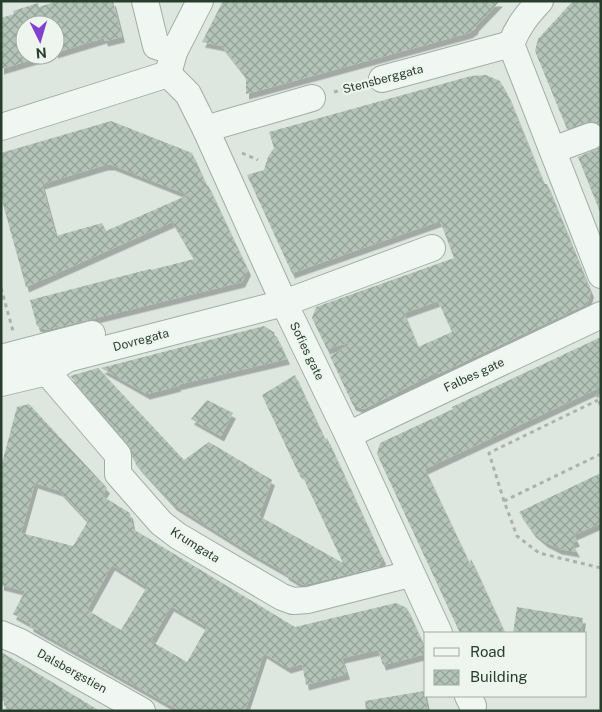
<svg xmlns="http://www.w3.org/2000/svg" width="602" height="712" viewBox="0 0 602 712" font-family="'Public Sans',sans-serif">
  <defs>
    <pattern id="building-cross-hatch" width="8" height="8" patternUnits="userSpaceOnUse" patternTransform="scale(1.25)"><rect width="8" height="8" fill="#b5c4b8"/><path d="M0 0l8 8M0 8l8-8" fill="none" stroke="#93a196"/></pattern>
    <filter id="shadow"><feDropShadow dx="3" dy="5.5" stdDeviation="0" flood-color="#0004"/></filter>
  </defs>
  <rect width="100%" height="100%" fill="#dde7e0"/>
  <!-- building -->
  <g fill="url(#building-cross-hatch)" fill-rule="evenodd" filter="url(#shadow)">
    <path d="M57,1H113L122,37L105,41L104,38L55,53V25H25V55H48L1,69V18L14,14L13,11L38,3L39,7Z"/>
    <path d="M223,1H500L476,26L475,29L469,33L246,94V77L222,46L202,42Z"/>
    <path d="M573,1H601V125L594,121L586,122L567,129L535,51L538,39Z"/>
    <path d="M486,75L500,81L508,95L544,184H547L591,292L587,304L438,374L437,372L364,409L353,405L330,356L349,345L348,343L327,349L312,318L316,307L454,258L440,221L292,273L247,175L264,170L268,157L274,148L269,132L471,76ZM438,301L452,332L418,347L404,313Z"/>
    <path d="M111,121L192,153L207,186L208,185L248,270L242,282L47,330L37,326L30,300L150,269L151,270L194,259L172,222L26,287L1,197V153ZM105,165H112L188,195L106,231L102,223L56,236L42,184Z"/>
    <path d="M601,147V211L600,212L578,157Z"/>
    <path d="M264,326L275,333L274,335L277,337L287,359L177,385L179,386L147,394L101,368Z"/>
    <path d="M601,337V387L425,469L470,564L471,559L505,633H460L377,454L380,443L453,409L452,407Z"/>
    <path d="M98,368L184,460L209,442L272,480L259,516L343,563L302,475L298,472L262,395L295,375L325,439L327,438L383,559L378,567L303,585L285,574L286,573L251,553L174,505L140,468L133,459L129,445L70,376Z"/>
    <path d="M207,400L233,413L221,436L191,419Z"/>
    <path d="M29,404L107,488L102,496L130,513L133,529L295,627L396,603L407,608L426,650V654L383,665L378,650L342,658L347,674L306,685L302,664L288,668L264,653L245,711H180L30,626L31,624L13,614L25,591L1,585V467L17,407ZM35,483L60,491L88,521L73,546L21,533ZM112,565L147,587L121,630L87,610ZM171,606L207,627L187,662L151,641Z"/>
    <path d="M601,473V523L574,535L577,541L572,543L577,552L559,549L545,542L533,532L519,512Z"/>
    <path d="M517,607L583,618L581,633H513Z"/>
    <path d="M1,652L42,676L100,711H4L8,704L1,700Z"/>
    <path d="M424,691L428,711H366L365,701Z"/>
  </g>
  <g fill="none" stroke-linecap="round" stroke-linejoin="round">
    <defs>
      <g id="minor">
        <path d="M145,1L156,46L174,52"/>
        <path d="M511,44L601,275"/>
        <path d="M511,44C518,26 527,15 540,1"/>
        <path d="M168,74L188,94L206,130L284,303L348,435L439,633"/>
        <path d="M168,74L174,52L200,1"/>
        <path d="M382,79L511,44"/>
        <path d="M1,127L168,74"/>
        <path d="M206,130L219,125L312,98"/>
        <path d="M553,150L591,136"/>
        <path d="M1,358L92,334"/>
        <path d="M47,372L118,455V474L161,523L178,536L282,597L293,601L308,600L410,574"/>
        <path d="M1,383L47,372L67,359L284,303L432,248"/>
        <path d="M348,435L601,315"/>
        <path d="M1,634L20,642L142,711"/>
        <path d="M468,696L473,706"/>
      </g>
    </defs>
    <!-- minor casing -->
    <use href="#minor" stroke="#9faea3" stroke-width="28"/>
    <!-- path -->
    <g stroke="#a8b4aa" stroke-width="3" stroke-dasharray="4 4" stroke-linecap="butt">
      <path d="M334,92L360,85"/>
      <path d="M242,153L258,160"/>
      <path d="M1,288L13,331"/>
      <path d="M601,380L597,382L598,400L601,406"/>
      <path d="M601,454L504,501L517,536L539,553L601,568"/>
      <path d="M504,501L489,453L598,400"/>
    </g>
    <!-- minor -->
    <use href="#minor" stroke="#f0f6f1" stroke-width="26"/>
  </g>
  <g text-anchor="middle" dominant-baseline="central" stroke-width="4" stroke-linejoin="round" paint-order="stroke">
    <!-- street labels -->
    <g font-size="12" fill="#273e2c" stroke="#edf5ee">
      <text transform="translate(383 79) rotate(-15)">Stensberggata</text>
      <text transform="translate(141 340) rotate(-15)">Dovregata</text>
      <text transform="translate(307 351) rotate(64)">Sofies gate</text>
      <text transform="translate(474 375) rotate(-25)">Falbes gate</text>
      <text transform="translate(195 545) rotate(32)">Krumgata</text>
      <text transform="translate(72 671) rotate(29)">Dalsbergstien</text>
    </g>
  </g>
  <!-- border -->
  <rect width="602" height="712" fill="none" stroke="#273e2c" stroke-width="5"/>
  <!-- legend -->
  <rect x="424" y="632" width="162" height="65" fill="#edf5ee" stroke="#9eaca0"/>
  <rect x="434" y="648" width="25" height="8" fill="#f0f6f1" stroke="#9eaca0"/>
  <text x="470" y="657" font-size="15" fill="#273e2c">Road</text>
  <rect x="434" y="670" width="25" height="15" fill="url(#building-cross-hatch)" stroke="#9eaca0"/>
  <text x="470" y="682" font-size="15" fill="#273e2c">Building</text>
  <!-- north arrow -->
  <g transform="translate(40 40) rotate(175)"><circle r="24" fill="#edf5ee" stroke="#9eaca0"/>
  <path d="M0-4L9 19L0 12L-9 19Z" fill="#8141ce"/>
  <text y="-8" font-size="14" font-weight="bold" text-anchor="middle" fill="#273e2c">N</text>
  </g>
</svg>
